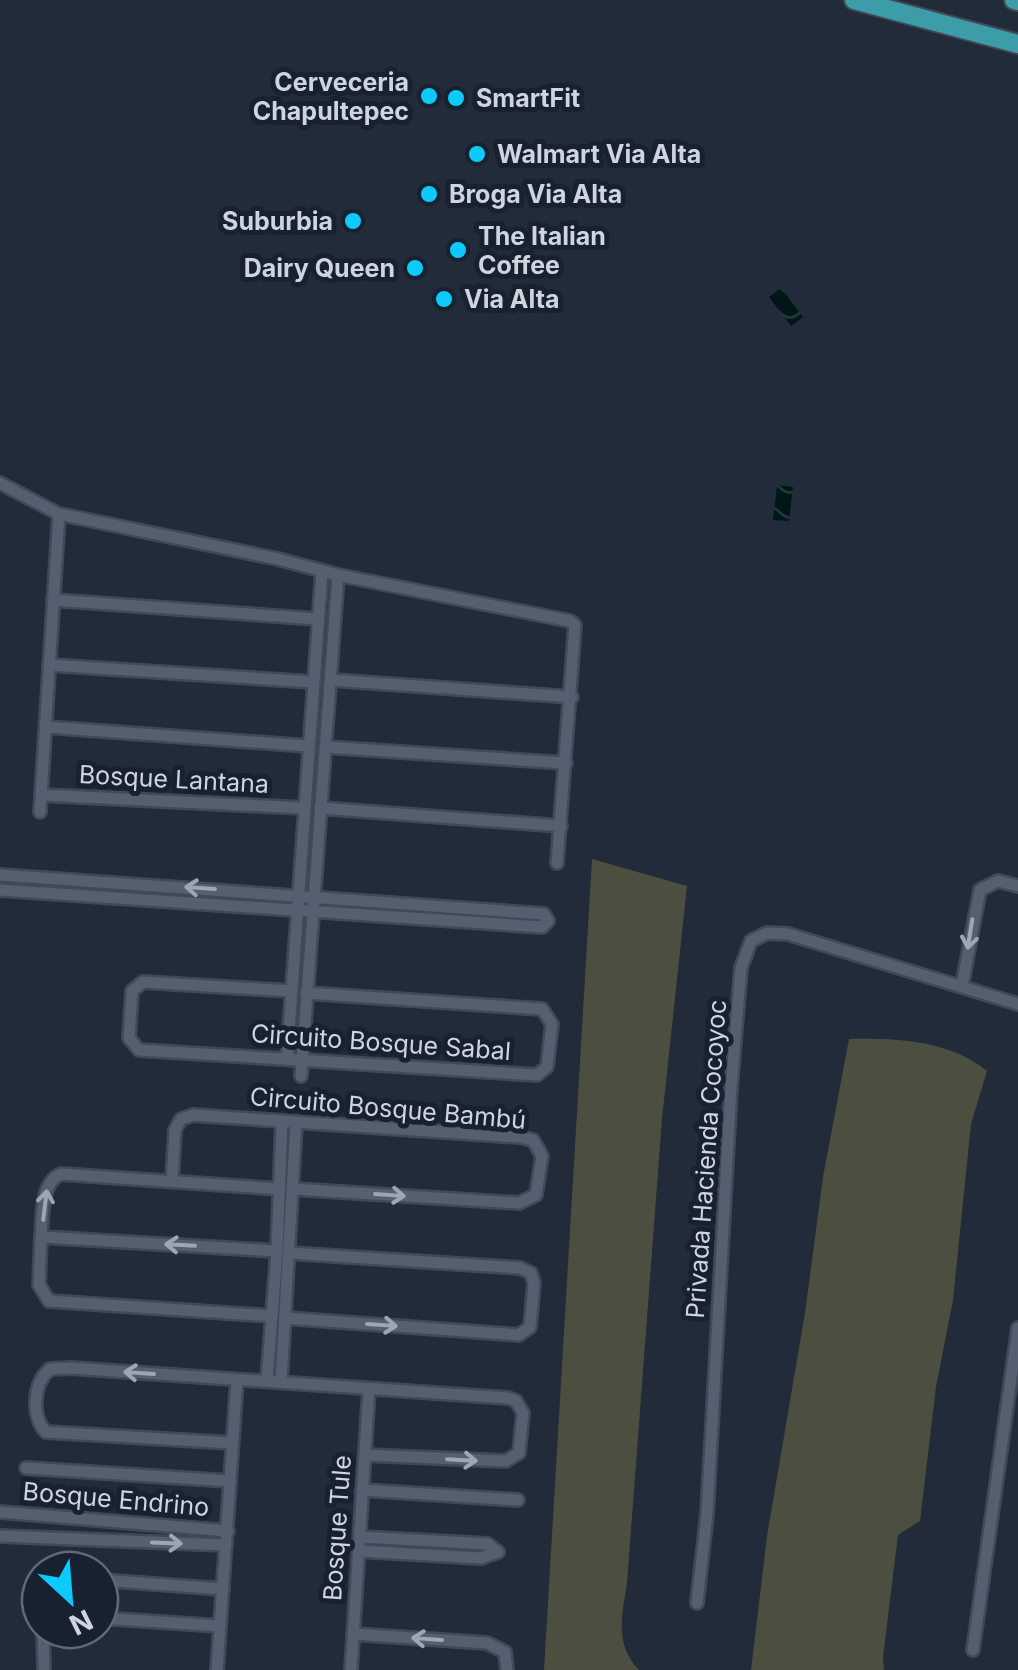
<svg xmlns="http://www.w3.org/2000/svg" width="1018" height="1670" viewBox="0 0 1018 1670" font-family="Inter,sans-serif">
  <defs>
    <pattern id="water-waves" width="16" height="10" patternUnits="userSpaceOnUse" patternTransform="scale(2.5)"><rect width="16" height="10" fill="#001718"/><path d="M0 5q4-4 8 0t8 0" fill="none" stroke="#243839"/></pattern>
  </defs>
  <rect width="100%" height="100%" fill="#212b39"/>
  <!-- green -->
  <g fill="#4c4f3f">
    <path d="M592,859L687,886L662,1119L627,1583C622,1615 614,1644 639,1670H544Z"/>
    <path d="M849,1039C897,1038 949,1040 987,1071L971,1124L953,1300L936,1387L920,1521L898,1535L883,1657L884,1670H751L767,1536L805,1313L823,1177Z"/>
  </g>
  <!-- water -->
  <g fill="url(#water-waves)">
    <path d="M781,288L803,317L791,326L769,297Z"/>
    <path d="M777,485L793,487L789,521L773,520Z"/>
  </g>
  <g fill="none" stroke-linecap="round" stroke-linejoin="round">
    <defs>
      <g id="minor">
        <path d="M0,483L59,514L278,559L338,575L301,1076"/>
        <path d="M338,575L570,621L575,625L557,863"/>
        <path d="M53,600L318,619"/>
        <path d="M49,665L313,682"/>
        <path d="M331,680L572,697"/>
        <path d="M46,727L308,746"/>
        <path d="M325,747L566,763"/>
        <path d="M41,795L304,808"/>
        <path d="M320,808L561,826"/>
        <path d="M40,812L59,514"/>
        <path d="M0,875L544,914L548,921L542,927L0,890"/>
        <path d="M962,986L980,890L998,881L1018,886"/>
        <path d="M291,991L143,982L132,991L129,1038L139,1050L537,1075L547,1067L552,1024L542,1009L306,993"/>
        <path d="M287,1059L322,571"/>
        <path d="M172,1181L175,1130L181,1119L193,1115L519,1137L533,1140L542,1156L536,1195L519,1203L293,1189"/>
        <path d="M41,1237C43,1216 40,1183 61,1174L280,1189"/>
        <path d="M272,1316L49,1301L39,1285L41,1237L277,1251"/>
        <path d="M285,1318L519,1335L530,1327L534,1283L531,1273L520,1268L289,1253"/>
        <path d="M267,1381L277,1251L282,1122"/>
        <path d="M281,1382L296,1123"/>
        <path d="M232,1443L46,1432C31,1417 33,1383 50,1369L71,1368L508,1398L516,1401L523,1413L519,1453L506,1461L365,1455"/>
        <path d="M26,1468L230,1481"/>
        <path d="M362,1490L518,1500"/>
        <path d="M0,1512L228,1531"/>
        <path d="M0,1536L226,1545"/>
        <path d="M360,1537L488,1544L498,1552"/>
        <path d="M359,1551L481,1558L498,1552"/>
        <path d="M100,1580L223,1589"/>
        <path d="M697,1603L707,1514L731,1088L741,968L751,941L767,933L788,934L1018,1004"/>
        <path d="M100,1618L220,1626"/>
        <path d="M43,1630L44,1670"/>
        <path d="M353,1634L487,1643L505,1652L507,1670"/>
        <path d="M973,1650L1018,1328"/>
        <path d="M217,1670L237,1380"/>
        <path d="M351,1670L369,1389"/>
      </g>
      <g id="trunk">
        <path d="M854,0L1018,44"/>
        <path d="M1014,0L1018,1"/>
      </g>
    </defs>
    <!-- minor casing -->
    <use href="#minor" stroke="#414955" stroke-width="16"/>
    <!-- trunk casing -->
    <use href="#trunk" stroke="#414955" stroke-width="22"/>
    <!-- minor -->
    <use href="#minor" stroke="#545f70" stroke-width="11"/>
    <!-- trunk -->
    <use href="#trunk" stroke="#3c9ca7" stroke-width="18"/>
  </g>
  <!-- one-way arrows -->
  <defs><path id="oneway-shaft" d="M-6 0H5M1.5-3L5.5 0L1.5 3" fill="none" stroke-width="1.6" stroke-linecap="round" stroke-linejoin="round" transform="scale(2.5)"/></defs>
  <g stroke="#9da6b2">
    <use href="#oneway-shaft" transform="translate(200 888) rotate(-176)"/>
    <use href="#oneway-shaft" transform="translate(970 934) rotate(99)"/>
    <use href="#oneway-shaft" transform="translate(390 1195) rotate(4)"/>
    <use href="#oneway-shaft" transform="translate(45 1205) rotate(-83)"/>
    <use href="#oneway-shaft" transform="translate(180 1245) rotate(-177)"/>
    <use href="#oneway-shaft" transform="translate(382 1325) rotate(4)"/>
    <use href="#oneway-shaft" transform="translate(139 1373) rotate(-176)"/>
    <use href="#oneway-shaft" transform="translate(462 1460) rotate(3)"/>
    <use href="#oneway-shaft" transform="translate(167 1543) rotate(2)"/>
    <use href="#oneway-shaft" transform="translate(427 1639) rotate(-176)"/>
  </g>
  <!-- markers -->
  <g fill="#0dcafa" stroke="#17212f" stroke-width="4">
    <circle cx="429" cy="96" r="10"/>
    <circle cx="456" cy="98" r="10"/>
    <circle cx="477" cy="154" r="10"/>
    <circle cx="429" cy="194" r="10"/>
    <circle cx="353" cy="221" r="10"/>
    <circle cx="458" cy="250" r="10"/>
    <circle cx="415" cy="268" r="10"/>
    <circle cx="444" cy="299" r="10"/>
  </g>
  <g text-anchor="middle" dominant-baseline="central" stroke-width="10" stroke-linejoin="round" paint-order="stroke">
    <!-- poi labels -->
    <g font-size="25" font-weight="bold" fill="#ced5de" stroke="#17212f" text-anchor="start">
      <text x="409" y="82" text-anchor="end">Cerveceria<tspan x="409" dy="29">Chapultepec</tspan></text>
      <text x="476" y="98">SmartFit</text>
      <text x="497" y="154">Walmart Via Alta</text>
      <text x="449" y="194">Broga Via Alta</text>
      <text x="333" y="221" text-anchor="end">Suburbia</text>
      <text x="478" y="236">The Italian<tspan x="478" dy="29">Coffee</tspan></text>
      <text x="395" y="268" text-anchor="end">Dairy Queen</text>
      <text x="464" y="299">Via Alta</text>
    </g>
    <!-- street labels -->
    <g font-size="25" fill="#ced5de" stroke="#17212f">
      <text transform="translate(174 779) rotate(3)">Bosque Lantana</text>
      <text transform="translate(381 1042) rotate(4)">Circuito Bosque Sabal</text>
      <text transform="translate(388 1108) rotate(5)">Circuito Bosque Bambú</text>
      <text transform="translate(706 1159) rotate(-86)">Privada Hacienda Cocoyoc</text>
      <text transform="translate(116 1499) rotate(5)">Bosque Endrino</text>
      <text transform="translate(337 1528) rotate(-86)">Bosque Tule</text>
    </g>
  </g>
  <!-- north arrow -->
  <g transform="translate(70 1600) rotate(154)"><circle r="48" fill="#17212f" stroke="#606975" stroke-width="2.5"/>
  <path d="M0-8L18 38L0 25L-18 38Z" fill="#0dcafa"/>
  <text y="-15" font-size="28" font-weight="bold" text-anchor="middle" fill="#ced5de">N</text>
  </g>
</svg>
